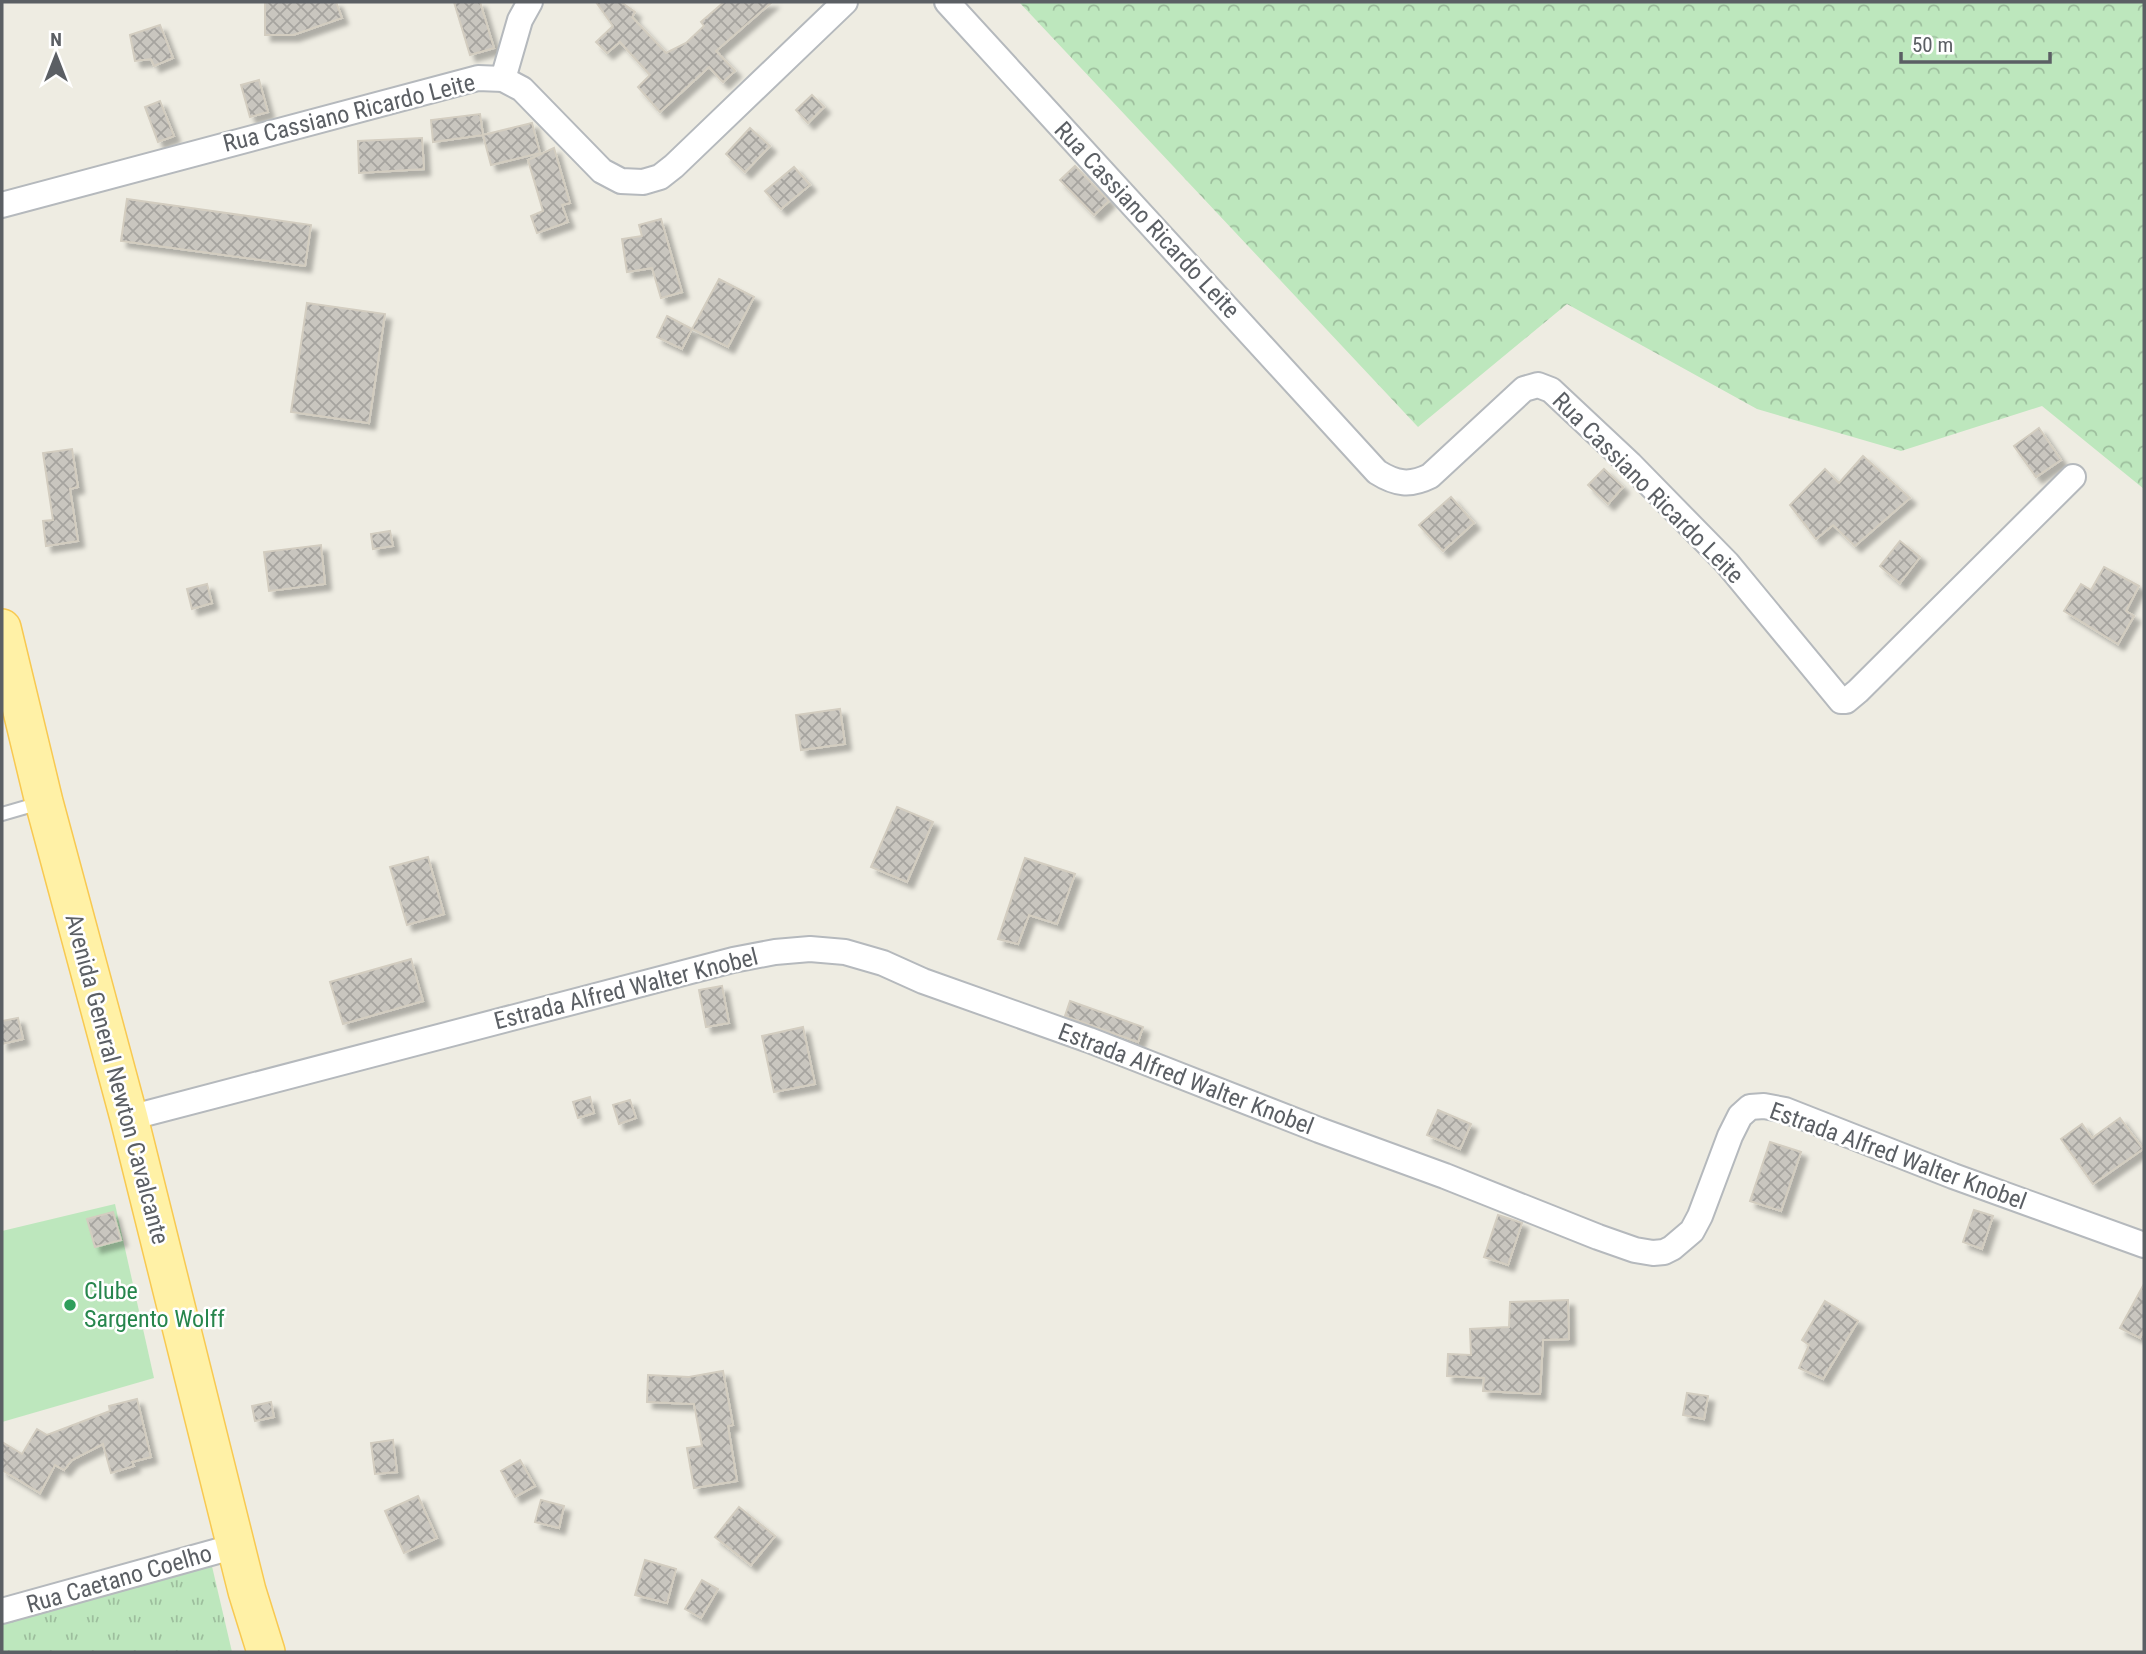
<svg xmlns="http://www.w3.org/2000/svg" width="2146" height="1654" viewBox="0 0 2146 1654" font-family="'Roboto Condensed',sans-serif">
  <defs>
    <pattern id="grass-tufts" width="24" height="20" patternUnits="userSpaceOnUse" patternTransform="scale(1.75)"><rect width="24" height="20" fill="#bde7bd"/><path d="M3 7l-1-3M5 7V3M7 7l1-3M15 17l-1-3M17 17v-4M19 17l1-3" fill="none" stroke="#9dbe9d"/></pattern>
    <pattern id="forest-crowns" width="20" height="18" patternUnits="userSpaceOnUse" patternTransform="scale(1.75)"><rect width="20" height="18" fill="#bde7bd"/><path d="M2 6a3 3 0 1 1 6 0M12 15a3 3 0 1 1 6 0" fill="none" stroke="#9dbe9d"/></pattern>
    <pattern id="building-cross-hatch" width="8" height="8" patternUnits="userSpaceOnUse" patternTransform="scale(1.75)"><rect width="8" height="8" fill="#c9c6bf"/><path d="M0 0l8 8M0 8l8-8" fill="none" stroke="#a6a49f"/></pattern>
    <filter id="shadow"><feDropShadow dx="6" dy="6" stdDeviation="2" flood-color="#0004"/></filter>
  </defs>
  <rect width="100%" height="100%" fill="#eeece2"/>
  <!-- grass -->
  <path fill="url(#grass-tufts)" d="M211,1562L232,1652H2V1618Z"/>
  <!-- forest -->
  <path fill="url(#forest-crowns)" d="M1019,2H2144V489L2042,406L1901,451L1757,409L1567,304L1418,427Z"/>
  <!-- pitch -->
  <path fill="#bde7bd" d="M115,1204L154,1378L2,1422V1231Z"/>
  <!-- building -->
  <g fill="url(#building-cross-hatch)" stroke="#d3cdc0" stroke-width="2" filter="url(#shadow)">
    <path d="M265,2H336L342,18L293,35H265Z"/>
    <path d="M454,2H480L494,48L470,55Z"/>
    <path d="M596,2H621L635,12L632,17L666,53L686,43L704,26L701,22L724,2H772L716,51L735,71L723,82L709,67L660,112L638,87L650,75L620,42L607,53L596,42L613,26Z"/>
    <path d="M160,25L173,58L154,66L151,59L135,61L130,35Z"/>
    <path d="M259,80L268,112L250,117L241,85Z"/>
    <path d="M812,95L824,107L808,123L796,110Z"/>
    <path d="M160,101L174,136L158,142L145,107Z"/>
    <path d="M480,114L483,135L433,142L431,120Z"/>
    <path d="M532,123L540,153L491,165L483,135Z"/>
    <path d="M750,128L770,146L745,172L726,154Z"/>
    <path d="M422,138L424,169L359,173L358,141Z"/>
    <path d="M554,148L570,203L562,205L568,222L537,233L531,216L543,211L528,160Z"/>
    <path d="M1075,166L1109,201L1094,215L1060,180Z"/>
    <path d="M794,167L810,185L781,209L765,191Z"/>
    <path d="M127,199L311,225L305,266L121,241Z"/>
    <path d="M661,219L682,292L661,298L652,268L627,272L622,239L642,236L639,225Z"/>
    <path d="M719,279L754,297L728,347L692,329Z"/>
    <path d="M307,303L385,314L369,423L291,412Z"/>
    <path d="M667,316L692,329L682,349L657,337Z"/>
    <path d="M2039,428L2061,460L2036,477L2014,446Z"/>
    <path d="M72,449L78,487L70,489L78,541L46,546L43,521L53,520L43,453Z"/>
    <path d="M1863,456L1910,498L1855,546L1833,525L1816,539L1790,505L1825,469L1839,483Z"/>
    <path d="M1604,469L1623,487L1608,504L1588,485Z"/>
    <path d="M1451,497L1474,523L1443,551L1419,525Z"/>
    <path d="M390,531L393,546L373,549L371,534Z"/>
    <path d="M1900,541L1920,557L1900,583L1880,566Z"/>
    <path d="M321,545L325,584L269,591L264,552Z"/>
    <path d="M2104,567L2139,586L2126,611L2134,616L2118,644L2064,611L2081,584L2091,590Z"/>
    <path d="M207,584L212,603L192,609L187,589Z"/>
    <path d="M840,709L845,744L801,750L796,715Z"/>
    <path d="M897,807L933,822L907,882L871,867Z"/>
    <path d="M428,857L444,914L407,925L390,867Z"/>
    <path d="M1025,858L1075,874L1057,924L1029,915L1018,944L998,939Z"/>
    <path d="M411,959L423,1001L343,1024L330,982Z"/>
    <path d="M722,986L729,1023L706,1027L699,990Z"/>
    <path d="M1070,1001L1143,1027L1138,1042L1065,1016Z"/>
    <path d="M18,1018L23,1039L2,1044V1021Z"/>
    <path d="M803,1027L815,1084L774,1092L762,1036Z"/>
    <path d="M590,1097L594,1113L578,1118L573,1102Z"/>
    <path d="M630,1100L636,1118L619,1124L613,1105Z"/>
    <path d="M1438,1110L1471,1124L1460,1149L1427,1135Z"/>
    <path d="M2120,1118L2143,1149L2093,1184L2061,1139L2082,1124L2092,1138Z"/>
    <path d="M1770,1142L1801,1152L1781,1211L1750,1201Z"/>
    <path d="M1974,1210L1993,1216L1982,1249L1963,1242Z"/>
    <path d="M113,1212L121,1240L95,1247L87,1219Z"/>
    <path d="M1498,1215L1522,1223L1508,1265L1484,1257Z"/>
    <path d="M2144,1284V1329L2140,1338L2120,1328Z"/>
    <path d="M1568,1300L1569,1339L1543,1340L1540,1394L1483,1391L1484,1378L1447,1376L1448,1354L1471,1355L1470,1329L1509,1327L1510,1302Z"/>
    <path d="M1825,1301L1858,1321L1823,1379L1799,1368L1809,1345L1802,1340Z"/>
    <path d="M723,1371L733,1425L728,1426L737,1481L694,1488L687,1448L702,1446L694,1404L647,1402L648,1375L689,1377Z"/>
    <path d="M1687,1393L1708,1396L1704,1419L1683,1415Z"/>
    <path d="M137,1399L151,1457L132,1462L134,1466L111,1473L103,1444L72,1460L64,1470L55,1465L40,1493L2,1470V1442L22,1454L37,1429L47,1435L110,1411L109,1406Z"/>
    <path d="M271,1402L274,1417L255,1421L252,1406Z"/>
    <path d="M393,1440L397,1472L375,1474L371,1443Z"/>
    <path d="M520,1460L535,1486L515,1497L501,1471Z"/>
    <path d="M418,1496L437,1538L404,1553L385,1511Z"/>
    <path d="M541,1500L564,1506L559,1528L535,1522Z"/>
    <path d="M739,1507L775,1536L751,1565L715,1537Z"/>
    <path d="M645,1560L676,1569L667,1603L635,1595Z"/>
    <path d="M702,1580L718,1589L701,1618L685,1609Z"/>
  </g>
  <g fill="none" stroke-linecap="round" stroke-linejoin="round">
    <defs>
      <path id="service" d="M2,814L40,803"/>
      <g id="minor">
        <path d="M947,2L1377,472C1396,484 1410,486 1430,476L1524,389L1538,385L1551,390L1630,464L1727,563L1841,701H1846L1858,691L2073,477"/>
        <path d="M503,79L520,20L530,2"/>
        <path d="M2,205L478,78L503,79L522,89L602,171L621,181L643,182L660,177L674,166L845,2"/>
        <path d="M129,1118L733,960L775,952L810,949L845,952L883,963L923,981L1089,1040L1319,1130L1445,1176L1598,1237L1635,1250L1653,1253L1664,1252L1672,1248L1692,1231L1700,1216L1730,1136L1740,1116L1750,1107L1764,1106L1785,1110L1953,1176L2144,1245"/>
        <path d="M2,1611L236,1546"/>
      </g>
      <path id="primary" d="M2,628L44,802L129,1118L247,1591L266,1652"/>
    </defs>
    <!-- service casing -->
    <use href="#service" stroke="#b5b9bd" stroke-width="16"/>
    <!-- minor casing -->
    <use href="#minor" stroke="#b5b9bd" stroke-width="28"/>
    <!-- primary casing -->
    <use href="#primary" stroke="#f8c951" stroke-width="40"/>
    <!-- service -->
    <use href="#service" stroke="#fff" stroke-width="12"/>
    <!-- minor -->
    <use href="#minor" stroke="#fff" stroke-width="24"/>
    <!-- primary -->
    <use href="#primary" stroke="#fff1a6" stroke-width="37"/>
  </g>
  <!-- markers -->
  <circle fill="#2e9e5b" stroke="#fff" stroke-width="2.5" cx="70" cy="1305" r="7"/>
  <g text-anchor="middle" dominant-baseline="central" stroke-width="5" stroke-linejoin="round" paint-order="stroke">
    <!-- street labels -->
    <g font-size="24" fill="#5b5f64" stroke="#fff">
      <text transform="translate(349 113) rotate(-14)">Rua Cassiano Ricardo Leite</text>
      <text transform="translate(1147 220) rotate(47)">Rua Cassiano Ricardo Leite</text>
      <text transform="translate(1648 488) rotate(45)">Rua Cassiano Ricardo Leite</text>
      <text transform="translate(626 989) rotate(-14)">Estrada Alfred Walter Knobel</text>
      <text transform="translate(117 1079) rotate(75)">Avenida General Newton Cavalcante</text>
      <text transform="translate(1186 1079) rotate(21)">Estrada Alfred Walter Knobel</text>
      <text transform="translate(1898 1156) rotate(20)">Estrada Alfred Walter Knobel</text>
      <text transform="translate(119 1579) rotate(-16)">Rua Caetano Coelho</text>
    </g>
    <!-- leisure labels -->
    <g font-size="24" fill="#27864d" stroke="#fff" text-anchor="start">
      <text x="84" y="1291">Clube<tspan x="84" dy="28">Sargento Wolff</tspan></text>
    </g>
  </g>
  <!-- border -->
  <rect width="2146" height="1654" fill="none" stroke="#5b5f64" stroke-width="7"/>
  <!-- north arrow -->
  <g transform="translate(56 56)" stroke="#ffffff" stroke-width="5" paint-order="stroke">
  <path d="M0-5L12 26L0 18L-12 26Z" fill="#5b5f64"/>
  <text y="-10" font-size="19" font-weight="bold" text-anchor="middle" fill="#5b5f64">N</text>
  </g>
  <!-- scale -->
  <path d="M1901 52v10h149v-10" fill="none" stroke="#5b5f64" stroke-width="3.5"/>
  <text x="1912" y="52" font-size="21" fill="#5b5f64" stroke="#ffffff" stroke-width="5" paint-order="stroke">50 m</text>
</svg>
